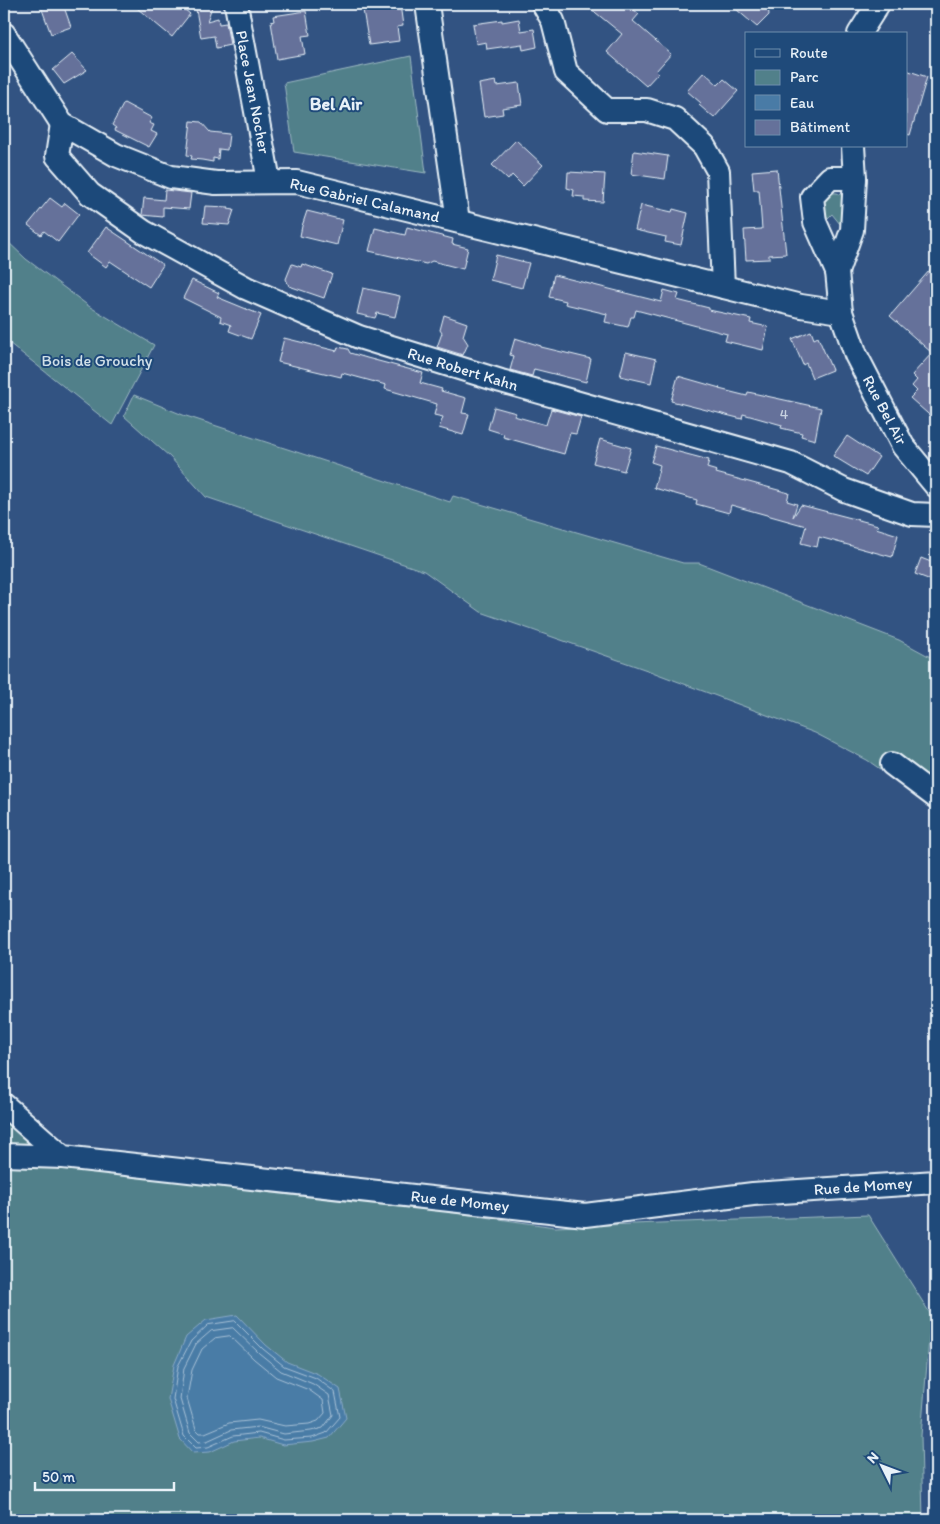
<svg xmlns="http://www.w3.org/2000/svg" width="940" height="1524" viewBox="0 0 940 1524" font-family="Itim,sans-serif">
  <rect width="100%" height="100%" fill="#325382"/>
  <filter id="ink" filterUnits="userSpaceOnUse"><feTurbulence type="fractalNoise" baseFrequency=".02" numOctaves="2"/><feDisplacementMap in="SourceGraphic" scale="10" xChannelSelector="R" yChannelSelector="G"/><feConvolveMatrix kernelMatrix="1 2 1 2 8 2 1 2 1" color-interpolation-filters="sRGB"/></filter>
  <g filter="url(#ink)">
    <!-- green -->
    <g fill="#51808a" stroke="#9cb8c1">
      <path d="M411,56L426,173L294,152L284,83Z"/>
      <path d="M830,193H837L843,196L842,223L840,224L832,214L828,218L823,210L822,200Z"/>
      <path d="M4,238L26,259L90,307L154,345L112,425L4,339Z"/>
      <path d="M134,395L183,415L450,502L453,496L683,563H699L899,640L936,660V808L867,760L815,733L647,670L481,612L424,571L206,497L170,457L124,416Z"/>
      <path d="M4,1113L17,1125L33,1149L4,1154Z"/>
      <path d="M4,1157H63L555,1227L868,1215L931,1315L921,1436L923,1520H4Z"/>
    </g>
    <!-- water -->
    <path fill="#497ba6" stroke="#89aac7" d="M237,1315L266,1345L287,1362L318,1374L340,1389L346,1418L329,1438L313,1442L283,1445L259,1438L234,1441L210,1452L193,1453L180,1439L168,1399L174,1365L186,1337L206,1320Z"/>
    <g fill="none" stroke-linecap="round" stroke-linejoin="round">
      <!-- shore -->
      <g stroke="#a8c2d7" stroke-width="1">
        <path d="M235,1321L263,1349L284,1366L316,1378L335,1392L340,1417L326,1433L312,1438L284,1440L259,1433L233,1436L208,1447L196,1448L184,1436L173,1399L178,1366L191,1341L208,1325Z"/>
        <path d="M233,1328L259,1353L281,1371L313,1384L329,1395L333,1415L323,1428L311,1431L284,1434L258,1427L231,1430L207,1441L199,1442L190,1433L180,1399L184,1368L196,1344L211,1331Z"/>
        <path d="M230,1336L254,1359L276,1377L309,1390L323,1400L325,1413L318,1421L309,1424L285,1426L258,1420L229,1423L205,1433H200L196,1429L187,1398L192,1370L202,1349L215,1338Z"/>
      </g>
    </g>
    <!-- building -->
    <g fill="#65719a" stroke="#e8f1f8">
      <path d="M40,4H63L71,27L51,34Z"/>
      <path d="M132,4H169L174,8L178,4L190,14L172,37Z"/>
      <path d="M195,4H213L207,21L218,18L219,24L226,23L230,45L216,48L214,36L201,38Z"/>
      <path d="M362,4H400L403,26L397,27L399,41L369,45Z"/>
      <path d="M585,4H633V9L639,14L633,21L671,54L656,71L658,73L646,86L607,52L622,34Z"/>
      <path d="M730,4H768L769,15L757,27Z"/>
      <path d="M306,11L310,35L302,36L305,54L277,59L271,22L274,21L273,16Z"/>
      <path d="M519,19L521,31L534,29L537,47L523,50L522,44L487,49L486,42L476,44L473,24L502,20V22Z"/>
      <path d="M72,54L87,70L64,84L53,70Z"/>
      <path d="M906,70L927,77L910,135L906,134Z"/>
      <path d="M704,72L718,85L724,79L738,91L714,118L699,105L701,103L687,91Z"/>
      <path d="M496,81L497,86L519,83L522,105L502,108L503,114L484,117L479,84Z"/>
      <path d="M124,103L152,118L149,123L154,125L151,131L157,134L149,147L115,130L116,128L112,125Z"/>
      <path d="M191,121L201,122L210,132L229,134L227,150L219,149L218,159L213,158V162L202,160L191,159L192,156L187,155Z"/>
      <path d="M516,140L543,165L523,186L512,175L508,180L492,165Z"/>
      <path d="M634,151L668,156L665,179L631,174Z"/>
      <path d="M777,169L786,254L769,255V259L746,260L744,230L762,229L759,190H754L752,171Z"/>
      <path d="M568,172L605,174L603,202L584,201V197L573,196L574,190L567,188Z"/>
      <path d="M165,190L191,193L189,209L163,207V217L142,215L144,198L164,200Z"/>
      <path d="M50,198L62,207L65,203L79,214L58,242L44,231L41,235L28,225Z"/>
      <path d="M641,205L672,212L673,209L688,213L681,245L665,242L666,237L635,230Z"/>
      <path d="M205,206L229,207L228,209L234,210L229,225L203,223Z"/>
      <path d="M307,211L343,220L337,245L300,236L302,226Z"/>
      <path d="M106,227L163,265L149,287L110,261L106,267L87,253Z"/>
      <path d="M407,227L453,239L452,244L468,248L463,269L432,261L426,264L369,251L375,228L405,235Z"/>
      <path d="M496,255L529,263L522,288L490,280Z"/>
      <path d="M936,263V421L910,398L917,391L912,386L917,380L912,375L932,353L890,316Z"/>
      <path d="M292,264L301,267L302,264L332,274L324,298L289,286L286,279Z"/>
      <path d="M554,275L661,302L664,290L679,294L677,300L709,308V310L751,319L750,323L768,327L763,350L725,341L727,334L636,310L634,317H631L628,327L605,322L607,314L565,304L566,301L549,297Z"/>
      <path d="M192,280L219,293L217,297L261,315L251,339L229,331L231,325L220,321L221,317L183,298Z"/>
      <path d="M363,288L400,296L395,317L377,313L375,318L357,314Z"/>
      <path d="M444,315L467,323L463,336L468,344L463,355L437,347L442,333L440,330Z"/>
      <path d="M811,331L814,339L818,337L832,370L812,378L806,363L803,365L792,339Z"/>
      <path d="M284,338L337,351L338,347L348,349L350,353L367,358L423,373L420,383L442,389L441,391L466,398L462,413L469,414L463,435L439,428L443,417L434,415L437,404L385,389L386,385L342,373L341,377L278,362Z"/>
      <path d="M515,338L541,346V347L591,359L586,382L534,369L532,376L510,370L514,356L510,355Z"/>
      <path d="M626,352L656,359L651,383L620,376Z"/>
      <path d="M678,376L720,388L719,389L747,396L748,392L821,408L815,440L801,436L802,433L781,428L782,425L743,414L742,419L671,401Z"/>
      <path d="M494,407L516,413L514,416L546,425L551,409L581,417L576,434L570,433L564,454L503,437L504,434L488,429Z"/>
      <path d="M847,436L879,457L866,476L833,456Z"/>
      <path d="M600,439L631,448L624,471L593,463Z"/>
      <path d="M656,446L709,460L707,468L717,471L716,473L789,493L787,501L797,504L793,517L801,505L878,525L876,528L898,535L892,557L819,537L817,547L801,543L806,526L731,505L729,513L696,504L697,500L654,488L660,465L651,462Z"/>
      <path d="M921,558L936,564V582L915,574Z"/>
    </g>
    <g fill="none" stroke-linecap="round" stroke-linejoin="round">
      <defs>
        <g id="minor">
          <path d="M236,4L269,181"/>
          <path d="M427,4L458,221"/>
          <path d="M543,4L553,21L566,72L607,110H647L675,119L704,146L718,171L723,287"/>
          <path d="M4,34L62,124L116,155L171,177L216,183L297,182L801,306L841,312"/>
          <path d="M859,34L878,4"/>
          <path d="M62,124L57,156L90,194L144,232L246,288L359,337L501,381L791,463L844,490L912,514L936,515"/>
          <path d="M855,178H830L812,197L815,222L837,272L841,312L856,355L903,446L936,486"/>
          <path d="M837,272L852,230L855,178L853,146"/>
          <path d="M892,764L936,797"/>
          <path d="M4,1105L63,1157L585,1215L753,1194L936,1182"/>
          <path d="M4,1155L63,1157"/>
        </g>
      </defs>
      <!-- minor casing -->
      <use href="#minor" stroke="#e8f1f8" stroke-width="26"/>
      <!-- minor -->
      <use href="#minor" stroke="#1f4a7a" stroke-width="22"/>
    </g>
  </g>
  <g text-anchor="middle" dominant-baseline="central" stroke-width="4" stroke-linejoin="round" paint-order="stroke">
    <!-- number labels -->
    <g font-size="14" fill="#c7d1e0">
      <text x="784" y="414">4</text>
    </g>
    <!-- street labels -->
    <g font-size="16" fill="#e8f1f8" stroke="#1f4a7a">
      <text transform="translate(253 92) rotate(79)">Place Jean Nocher</text>
      <text transform="translate(365 200) rotate(13)">Rue Gabriel Calamand</text>
      <text transform="translate(463 369) rotate(17)">Rue Robert Kahn</text>
      <text transform="translate(885 410) rotate(62)">Rue Bel Air</text>
      <text transform="translate(863 1186) rotate(-4)">Rue de Momey</text>
      <text transform="translate(460 1201) rotate(6)">Rue de Momey</text>
    </g>
    <!-- park labels -->
    <g font-size="16" fill="#d1e0e8" stroke="#1f4a7a">
      <text x="97" y="360">Bois de Grouchy</text>
    </g>
    <!-- neighbourhood labels -->
    <g font-size="18" font-weight="bold" fill="#e8f1f8" stroke="#1f4a7a">
      <text x="336" y="104">Bel Air</text>
    </g>
  </g>
  <!-- margin -->
  <rect width="940" height="1524" fill="none" stroke="#1f4a7a" stroke-width="20"/>
  <rect x="10" y="10" width="920" height="1504" fill="none" stroke="#e8f1f8" stroke-width="2" filter="url(#ink)"/>
  <!-- legend -->
  <rect x="745" y="32" width="162" height="115" fill="#1f4a7a" stroke="#6f8dac"/>
  <rect x="755" y="49" width="25" height="8" fill="#1f4a7a" stroke="#6f8dac"/>
  <text x="790" y="58" font-size="15" fill="#e8f1f8">Route</text>
  <rect x="755" y="70" width="25" height="15" fill="#51808a" stroke="#6f8dac"/>
  <text x="790" y="82" font-size="15" fill="#e8f1f8">Parc</text>
  <rect x="755" y="95" width="25" height="15" fill="#497ba6" stroke="#6f8dac"/>
  <text x="790" y="108" font-size="15" fill="#e8f1f8">Eau</text>
  <rect x="755" y="120" width="25" height="15" fill="#65719a" stroke="#6f8dac"/>
  <text x="790" y="132" font-size="15" fill="#e8f1f8">Bâtiment</text>
  <!-- north arrow -->
  <g transform="translate(882 1466) rotate(312)" stroke="#1f4a7a" stroke-width="4" paint-order="stroke">
  <path d="M0-4L9 19L0 12L-9 19Z" fill="#e8f1f8"/>
  <text y="-8" font-size="14" font-weight="bold" text-anchor="middle" fill="#e8f1f8">N</text>
  </g>
  <!-- scale -->
  <path d="M35 1482v8h139v-8" fill="none" stroke="#e8f1f8" stroke-width="2.5"/>
  <text x="42" y="1482" font-size="15" fill="#e8f1f8" stroke="#1f4a7a" stroke-width="4" paint-order="stroke">50 m</text>
</svg>
